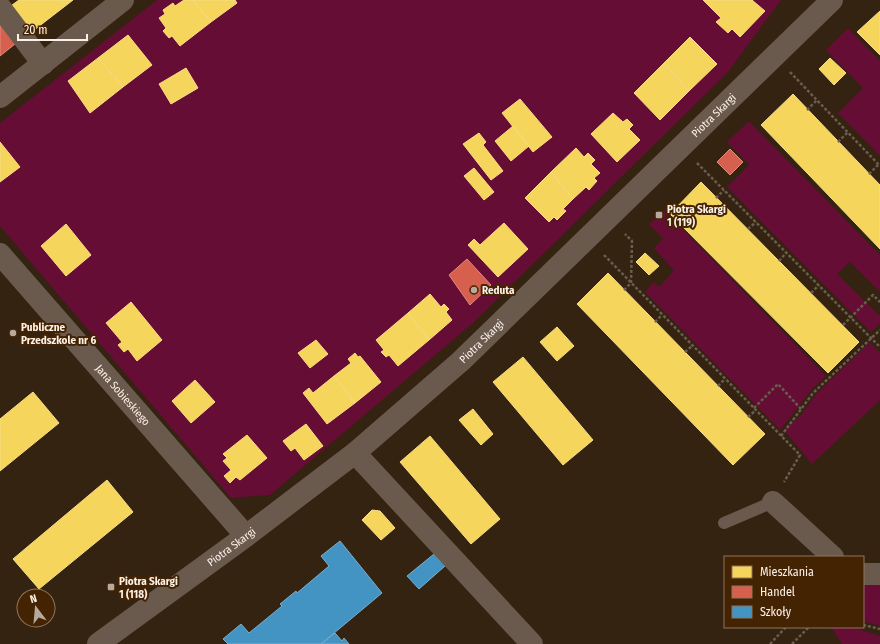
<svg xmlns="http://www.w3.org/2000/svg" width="880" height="644" viewBox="0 0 880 644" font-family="'Fira Sans Condensed',sans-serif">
  <rect width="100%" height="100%" fill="#352311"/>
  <!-- green -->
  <g fill="#650d34">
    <path d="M157,0H781L728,72L473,323L270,495L231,498L0,226V123Z"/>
    <path d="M848,28L880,61V156L838,113L863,88L826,50Z"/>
    <path d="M749,121L880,255V292L850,262L837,274L880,316V323L871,332L727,187L749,165L727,142Z"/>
    <path d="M664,210L826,376L813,388L780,430L645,292L654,282L659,287L674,271L654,248L663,239L649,224Z"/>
    <path d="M870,342L880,353V400L812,464L784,430L801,415L816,394Z"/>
    <path d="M880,582V626L863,621V584Z"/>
    <path d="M831,627H852L880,636V644H842Z"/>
  </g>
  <!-- homes -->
  <g fill="#f6d55c" stroke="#f8dd86">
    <path d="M19,0H73L29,34L8,8Z"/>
    <path d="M184,0H193L211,22L180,46L172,36L169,38L163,31L166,28L159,18L165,14L163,10L173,3L175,6Z"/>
    <path d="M193,0H235L237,3L211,22Z"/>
    <path d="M703,0H752L765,11L740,37L732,29L728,33L716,22L721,18Z"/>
    <path d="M880,11V55L857,32Z"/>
    <path d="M128,35L152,65L123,87L98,58Z"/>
    <path d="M690,37L717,64L689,91L664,63Z"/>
    <path d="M98,58L123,87L90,113L68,81Z"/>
    <path d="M830,58L846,73L834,85L819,69Z"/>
    <path d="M664,63L689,91L660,120L634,93Z"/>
    <path d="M186,68L198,88L171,104L159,84Z"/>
    <path d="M793,94L880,185V249L761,125Z"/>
    <path d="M520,99L552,137L533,152L502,113Z"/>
    <path d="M613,113L623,122L627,119L633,125L629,129L640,140L617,162L591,134Z"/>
    <path d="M513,126L529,146L511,161L495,141Z"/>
    <path d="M479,133L486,142L483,145L503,171L491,180L463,144Z"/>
    <path d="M0,142L20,167L0,182Z"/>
    <path d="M576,148L584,157L588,153L595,160L591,164L600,173L594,178L597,181L589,190L586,187L573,199L551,172Z"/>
    <path d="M474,168L494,192L484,200L464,176Z"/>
    <path d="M551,172L573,199L563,209L566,211L557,220L554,217L549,222L525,198Z"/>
    <path d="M701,182L859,342L828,373L670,214Z"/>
    <path d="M504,223L528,249L498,277L468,245L474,239L480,245Z"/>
    <path d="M66,224L91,255L66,276L41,246Z"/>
    <path d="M645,253L659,266L649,275L636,262Z"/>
    <path d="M608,273L765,434L733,465L577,304Z"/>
    <path d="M430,294L441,307L444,304L449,309L446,312L452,320L429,340L408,313Z"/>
    <path d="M131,302L162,340L137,361L128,349L124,352L118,345L122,342L106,323Z"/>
    <path d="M408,313L429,340L398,366L389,355L386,357L381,352L384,350L376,340Z"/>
    <path d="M557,327L574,346L557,361L540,342Z"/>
    <path d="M316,340L328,354L310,368L298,353Z"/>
    <path d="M355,353L358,357L360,356L381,382L355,403L334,376L351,363L348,359Z"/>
    <path d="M523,357L593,440L563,465L493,382Z"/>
    <path d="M334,376L355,403L327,424L303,393L309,388L313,393Z"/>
    <path d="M195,380L215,402L191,423L172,401Z"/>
    <path d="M33,392L59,423L0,471V419Z"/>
    <path d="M473,409L493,434L481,445L459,420Z"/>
    <path d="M306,424L323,446L304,460L295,448L291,451L283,441Z"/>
    <path d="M247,435L267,458L240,480L236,477L230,483L224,476L231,470L223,461L227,458L223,454Z"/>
    <path d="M430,436L500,519L471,544L400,462Z"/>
    <path d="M107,480L133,512L39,589L13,559Z"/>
    <path d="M372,510L380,511L395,528L381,540L362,520Z"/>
  </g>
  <!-- shops -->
  <g fill="#d6604d" stroke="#e18c7c">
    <path d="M0,25L15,44L0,56Z"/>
    <path d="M730,149L743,162L730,175L717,162Z"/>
    <path d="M467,259L491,285L470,305L449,275Z"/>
  </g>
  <!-- schools -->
  <g fill="#4393c3" stroke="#7aafce">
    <path d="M340,541L382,593L321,644H228L223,639L241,624L249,633L282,606L280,604L296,591L297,593L329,566L321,556Z"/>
    <path d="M434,554L445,566L419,589L407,576Z"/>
    <path d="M335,633L342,641L344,638L349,644H321Z"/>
  </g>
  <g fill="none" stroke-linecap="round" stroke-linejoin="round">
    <!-- path -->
    <g stroke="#6a5c4f" stroke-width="2.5" stroke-dasharray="3 2" stroke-linecap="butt">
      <path d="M790,72L880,166"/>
      <path d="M807,110L817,100"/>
      <path d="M838,142L848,132"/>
      <path d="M697,163L880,347"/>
      <path d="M869,174L879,164"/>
      <path d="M716,198L724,190"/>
      <path d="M748,229L756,222"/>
      <path d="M604,255L800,455L784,482"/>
      <path d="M779,261L786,253"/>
      <path d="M624,290L631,283L632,241L625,234"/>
      <path d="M811,293L819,285"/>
      <path d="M655,322L662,315"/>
      <path d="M843,325L873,295L880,302"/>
      <path d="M685,352L692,346"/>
      <path d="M718,386L725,379"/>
      <path d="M754,408L778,384L801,409"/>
      <path d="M748,417L756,410"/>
      <path d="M781,436L813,393L880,330"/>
      <path d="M863,625L880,629"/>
      <path d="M770,644L786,627"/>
      <path d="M792,644L809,627"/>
    </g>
    <!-- service -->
    <path stroke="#6a5a4d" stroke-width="12" d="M724,523L773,502"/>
    <!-- minor -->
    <g stroke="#6a5a4d" stroke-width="22">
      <path d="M0,7L43,64"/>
      <path d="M0,97L123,0"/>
      <path id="s1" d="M0,254L246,536"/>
      <path d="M355,453L532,644"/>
      <path d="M773,502L833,557"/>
      <path d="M863,574H880"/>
      <path id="s2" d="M98,644L246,536L355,453L461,361L832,0"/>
    </g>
  </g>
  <!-- markers -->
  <g fill="#b6a99d" stroke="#442302" stroke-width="1.5">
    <rect x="655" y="211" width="8" height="8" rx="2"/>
    <circle cx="474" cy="290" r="4"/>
    <circle cx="13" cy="333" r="4"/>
    <rect x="107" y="583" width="8" height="8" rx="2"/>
  </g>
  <g text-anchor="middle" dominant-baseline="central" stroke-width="4" stroke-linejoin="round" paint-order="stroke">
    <!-- street labels -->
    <g font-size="11" fill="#fcf1e8" stroke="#442302">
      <text stroke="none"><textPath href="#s2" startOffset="813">Piotra Skargi</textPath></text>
      <text stroke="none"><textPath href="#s2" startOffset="489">Piotra Skargi</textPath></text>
      <text stroke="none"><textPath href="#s1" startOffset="187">Jana Sobieskiego</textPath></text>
      <text stroke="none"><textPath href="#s2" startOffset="165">Piotra Skargi</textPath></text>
    </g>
    <!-- poi labels -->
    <g font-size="11" font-weight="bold" fill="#fcf1e8" stroke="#442302" text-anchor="start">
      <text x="667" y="209">Piotra Skargi<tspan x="667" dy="13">1 (119)</tspan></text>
      <text x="482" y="290">Reduta</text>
      <text x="21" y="327">Publiczne<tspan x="21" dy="13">Przedszkole nr 6</tspan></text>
      <text x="119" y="581">Piotra Skargi<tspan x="119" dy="13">1 (118)</tspan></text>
    </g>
  </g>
  <!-- legend -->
  <rect x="724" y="556" width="140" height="72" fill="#442302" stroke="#8e755e"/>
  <rect x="732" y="566" width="20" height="12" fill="#f6d55c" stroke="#8e755e"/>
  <text x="760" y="576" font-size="12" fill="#fcf1e8">Mieszkania</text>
  <rect x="732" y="586" width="20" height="12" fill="#d6604d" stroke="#8e755e"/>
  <text x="760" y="596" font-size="12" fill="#fcf1e8">Handel</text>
  <rect x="732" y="606" width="20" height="12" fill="#4393c3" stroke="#8e755e"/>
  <text x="760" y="616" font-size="12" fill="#fcf1e8">Szkoły</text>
  <!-- north arrow -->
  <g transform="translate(36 608) rotate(344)"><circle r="19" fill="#442302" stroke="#8e755e"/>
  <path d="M0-3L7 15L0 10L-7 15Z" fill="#b6a99d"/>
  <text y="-6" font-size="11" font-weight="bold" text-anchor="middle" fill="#fcf1e8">N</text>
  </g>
  <!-- scale -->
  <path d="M18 34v6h69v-6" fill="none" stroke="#fcf1e8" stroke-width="2"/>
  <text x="24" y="34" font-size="12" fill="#fcf1e8" stroke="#442302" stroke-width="3" paint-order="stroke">20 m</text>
</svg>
